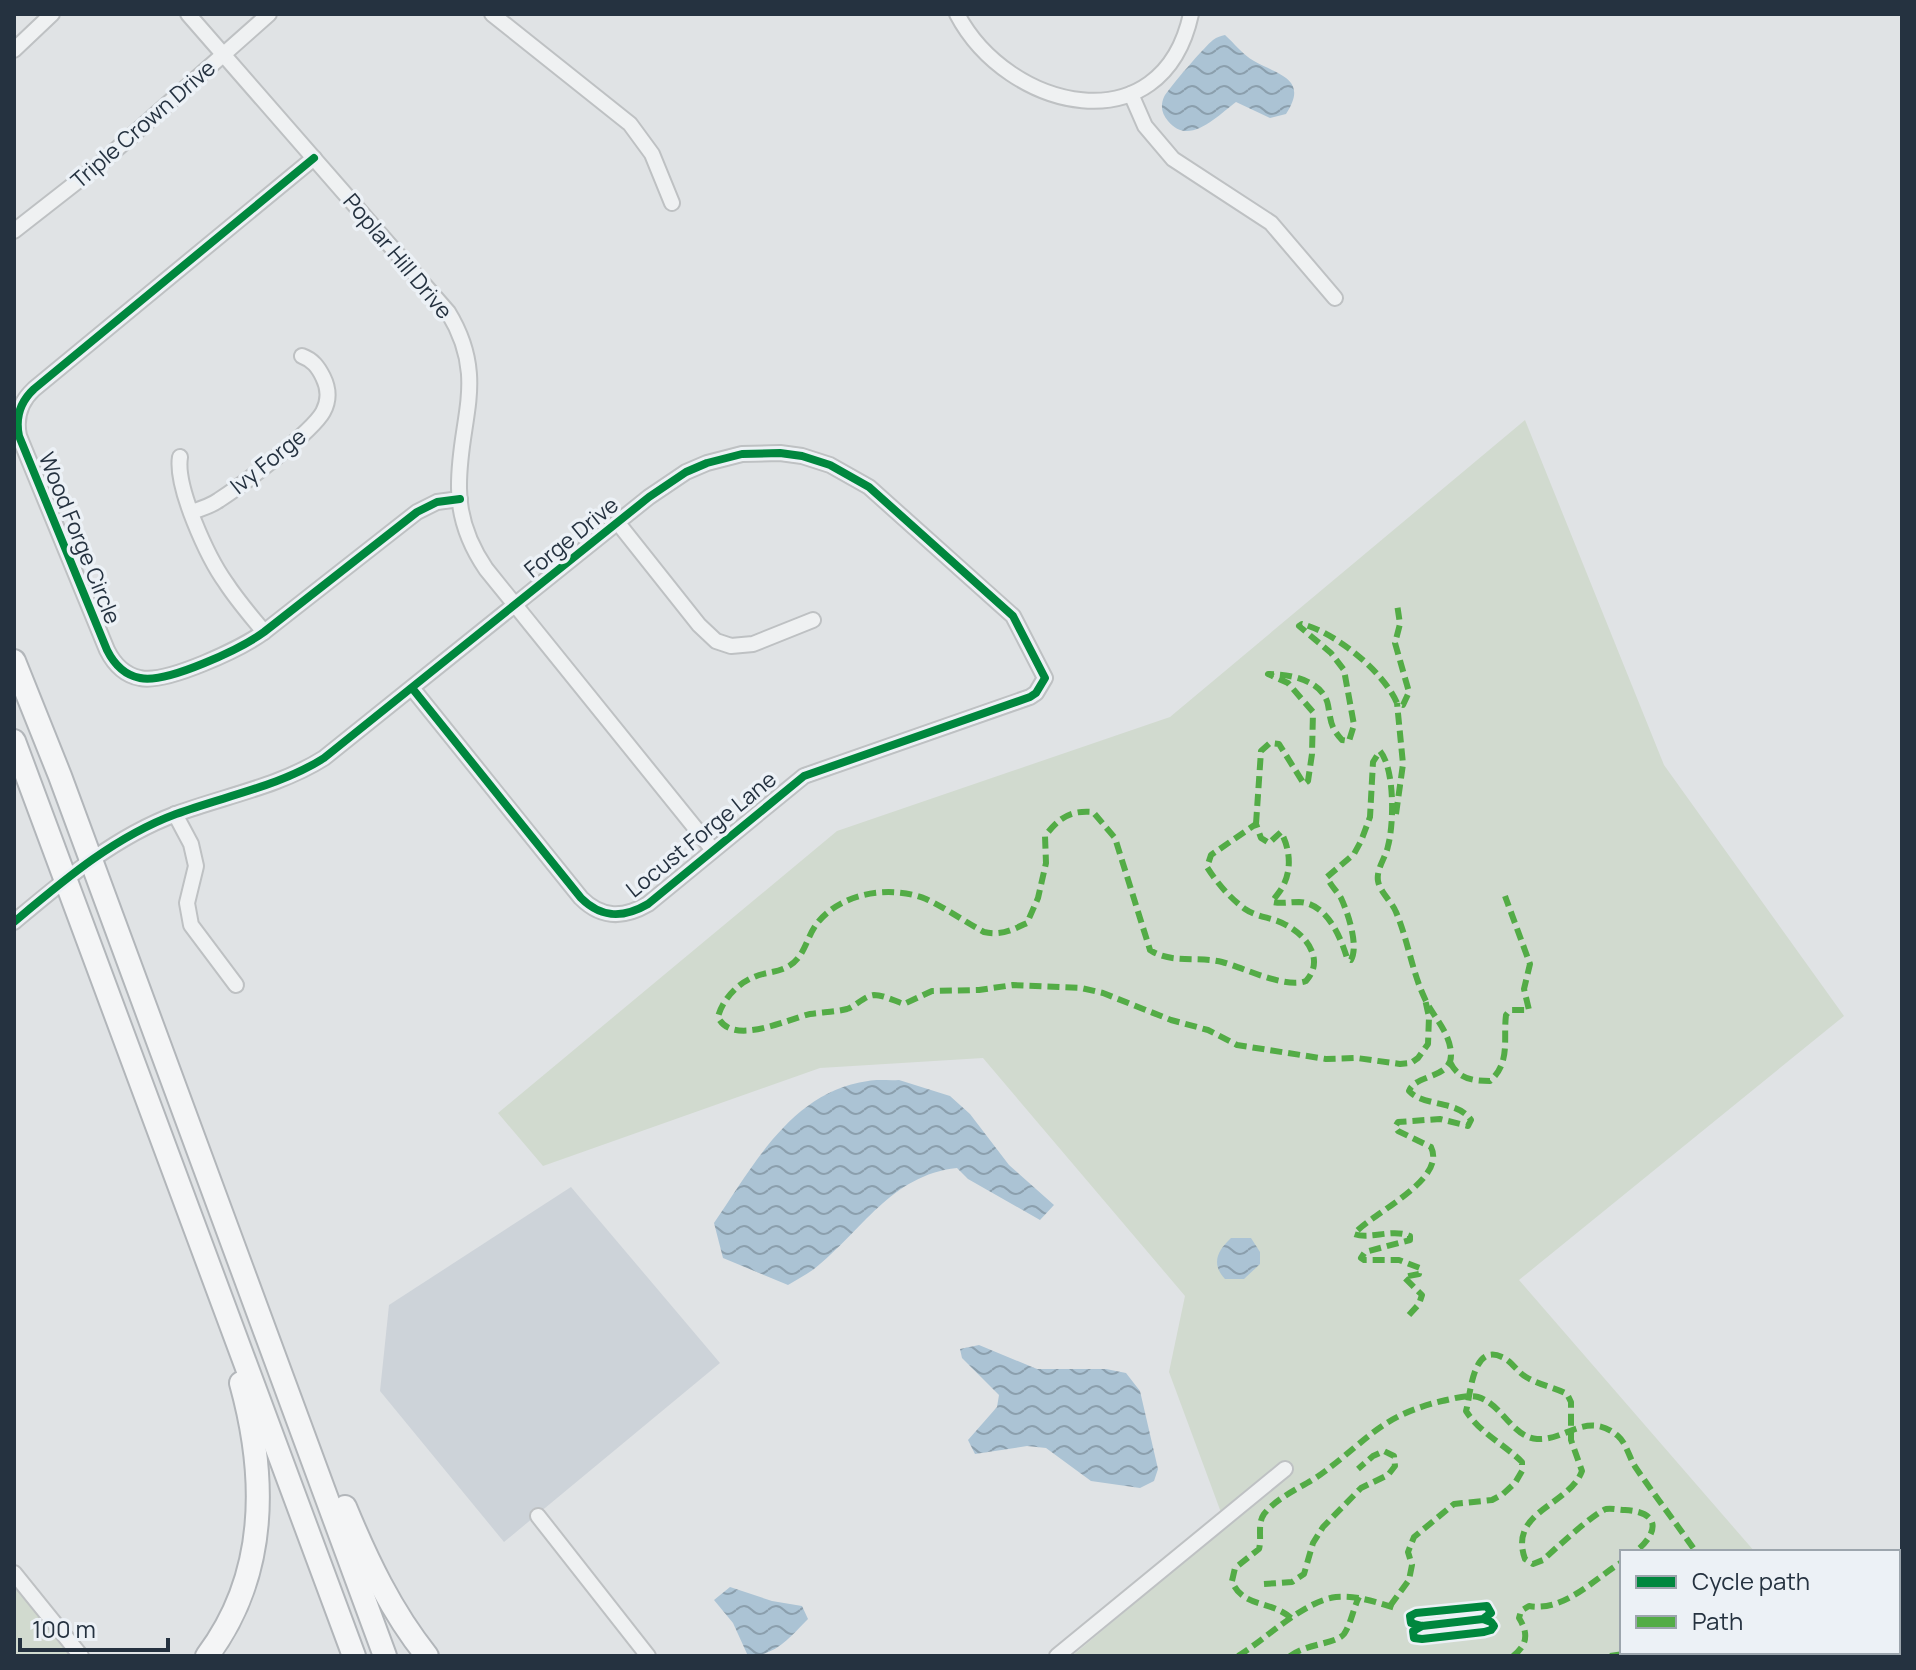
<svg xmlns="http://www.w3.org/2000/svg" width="1916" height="1670" viewBox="0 0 1916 1670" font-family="Manrope,sans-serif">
  <defs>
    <pattern id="water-waves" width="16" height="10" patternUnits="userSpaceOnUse" patternTransform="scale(2)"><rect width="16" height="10" fill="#abc3d4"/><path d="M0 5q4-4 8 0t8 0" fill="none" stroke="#8b9fad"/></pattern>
  </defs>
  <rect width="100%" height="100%" fill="#e0e3e5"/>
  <!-- built -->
  <path fill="#cdd3d9" d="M571,1187L720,1363L504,1542L380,1391L389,1305Z"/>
  <!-- green -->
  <g fill="#d1dacf">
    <path d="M1525,420L1664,765L1844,1016L1519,1280L1755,1552H1622V1652H1842L1845,1656H1072L1226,1526L1169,1372L1185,1296L983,1058L820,1068L543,1166L498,1113L837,831L1170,717Z"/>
    <path d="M14,1573L81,1656H14Z"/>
  </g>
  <!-- water -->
  <g fill="url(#water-waves)">
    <path d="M1225,35C1234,43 1243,55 1254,61C1279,75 1309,79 1286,114L1270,118L1236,102C1217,116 1189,147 1168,121C1162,114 1160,106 1164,97C1168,89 1206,45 1213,40C1217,37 1221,36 1225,35Z"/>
    <path d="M899,1080L950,1096L970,1114L1009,1165L1054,1205L1040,1220L968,1179L957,1168C891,1175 862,1231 814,1269C806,1275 796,1280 788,1285L723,1258L714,1223C754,1165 791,1092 868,1081C878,1079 889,1081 899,1080Z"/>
    <path d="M1231,1238H1251L1260,1252V1264L1244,1279H1225C1211,1264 1217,1251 1231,1238Z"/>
    <path d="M979,1345L1037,1369H1106L1126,1373L1140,1391L1158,1469L1154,1481L1140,1488L1091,1481L1046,1448L1027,1446L975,1454L968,1440L997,1407L999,1395L962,1358L960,1349Z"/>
    <path d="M730,1587L772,1601L802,1606L808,1619C790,1637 776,1656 748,1656L733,1623L714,1600Z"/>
  </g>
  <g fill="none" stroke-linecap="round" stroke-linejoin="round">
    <defs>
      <g id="minor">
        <path d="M188,14L448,312C489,379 458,420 459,488C459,518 469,544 486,569L713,850"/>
        <path d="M492,14L630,124L652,154L672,203"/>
        <path d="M957,14C1008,111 1162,147 1191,14"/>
        <path d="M14,50L52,14"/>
        <path d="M1131,94L1145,126L1173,159L1271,223L1335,298"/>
        <path d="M314,158L34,389C20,402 15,417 19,436L107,650C114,664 124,675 140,678C167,684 242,648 264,632L417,512L437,502L460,499"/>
        <path d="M14,231L101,163L269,14"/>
        <path d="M180,457C175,487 208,558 226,583C237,600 251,616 264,632"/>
        <path d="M191,512C201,509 211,506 219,500C241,486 312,432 323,412C329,401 329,389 323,377C318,367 313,360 302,356"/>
        <path d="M618,523L699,625L716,641L731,646L753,644L813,620"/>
        <path d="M175,814L191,844L196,866L187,903L191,925L236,985"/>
        <path d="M14,922C64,880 114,837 176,814C225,796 280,786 324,758L649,497L686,472L707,463L742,454L780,453L802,456L830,465L869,487L1013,616L1045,678L1036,693L1030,697L804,776L648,904C624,918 602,919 581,898L412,688"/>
        <path d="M538,1516L648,1656"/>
        <path d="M14,1573L81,1656"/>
        <path d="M1057,1656L1285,1469"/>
      </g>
      <g id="highway">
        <path d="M14,661L60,776L385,1656"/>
        <path d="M14,741L354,1656"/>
        <path d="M345,1507C367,1560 391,1611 427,1656"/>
        <path d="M207,1656C268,1575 267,1477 241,1383"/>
      </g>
    </defs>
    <!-- minor casing -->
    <use href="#minor" stroke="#bec1c3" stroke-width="18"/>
    <!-- highway casing -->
    <use href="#highway" stroke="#b2b6ba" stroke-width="26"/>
    <!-- minor -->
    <use href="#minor" stroke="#eff1f2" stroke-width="14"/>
    <!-- highway -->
    <use href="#highway" stroke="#f4f5f6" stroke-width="22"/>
    <!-- quiet -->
    <g stroke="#53ac46" stroke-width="6" stroke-dasharray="12 6" stroke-linecap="butt">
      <path d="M1396,814L1403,764L1397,703"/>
      <path d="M1256,824L1261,751L1270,743L1279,744L1304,784L1308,781L1312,754L1313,712L1288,683L1268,674C1289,674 1323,680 1328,705C1331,721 1330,727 1342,740L1349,741L1354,725L1344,670L1331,653L1299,626L1302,624C1336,633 1383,671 1397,703L1403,705L1409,692L1395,643L1400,624L1397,604"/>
      <path d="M1450,1062C1458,1079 1473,1081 1490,1081C1511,1062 1503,1040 1506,1015L1510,1010H1529L1524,989L1530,964L1505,896"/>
      <path d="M1409,1315L1419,1304L1422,1295L1404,1277L1419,1274L1420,1268L1399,1260H1364L1361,1258L1365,1252L1410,1240V1236C1392,1228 1370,1240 1354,1234C1372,1213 1447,1180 1431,1147L1398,1131L1395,1127L1398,1122L1440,1119L1468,1126L1471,1120C1458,1100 1424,1107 1409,1091C1415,1074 1452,1079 1451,1054C1450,1032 1434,1018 1425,999C1412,972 1408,940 1396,912C1392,902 1380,892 1378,881C1376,869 1386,857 1388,846C1394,824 1395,769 1380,751L1373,762L1370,817L1361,841L1354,854L1327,877C1330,885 1337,891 1341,898C1348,913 1359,946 1351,960L1347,958C1340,935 1326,903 1299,902C1289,902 1282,904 1272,902C1275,897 1280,892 1283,886C1292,869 1290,849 1281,832L1269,843L1261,838L1256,824L1211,855L1207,867C1217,883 1230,898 1245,909C1258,918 1273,917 1286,925C1307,936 1325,960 1306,981C1285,989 1245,968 1222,962C1199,956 1170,964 1150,950L1115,838L1093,812C1070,810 1059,818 1045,836L1046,863L1038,898L1027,923C1012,930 1001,936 984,932C965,922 946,908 926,899C891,885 844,892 819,921C806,936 806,956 789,966C777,973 765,972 754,977C738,983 722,1000 718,1017C732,1047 788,1019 810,1014C822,1012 835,1012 847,1009C856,1006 864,996 874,995C884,995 894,1001 904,1004L932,991L979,990L1013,985L1081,988L1103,993L1171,1020L1208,1030L1237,1045L1326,1059L1357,1058L1400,1064L1411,1063L1418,1058L1428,1044L1429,1017L1425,999"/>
      <path d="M1264,1584L1292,1582L1304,1574L1313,1543L1323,1527L1361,1488L1388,1475L1395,1466L1394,1456L1384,1451L1373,1456L1358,1469"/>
      <path d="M1390,1606L1409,1580L1412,1565L1408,1552L1414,1537L1454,1504L1492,1500L1503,1494L1515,1483L1522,1471V1462C1504,1444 1481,1434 1466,1411C1471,1394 1472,1343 1502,1357C1512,1361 1517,1372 1526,1377C1539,1385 1554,1387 1567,1394L1571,1402V1440L1582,1471C1569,1506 1508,1511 1525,1559L1533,1564L1543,1560C1554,1550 1594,1513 1606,1509C1612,1508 1619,1510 1625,1510C1661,1512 1659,1533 1635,1552"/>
      <path d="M1291,1618C1271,1600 1242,1608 1232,1581L1235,1568L1259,1549C1262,1538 1257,1524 1264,1514C1279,1495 1306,1486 1324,1472C1371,1437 1381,1416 1442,1401C1453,1399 1467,1394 1478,1397C1502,1404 1512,1437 1537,1439C1566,1441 1587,1410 1618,1436C1627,1444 1629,1458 1636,1468C1655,1496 1676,1523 1696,1552"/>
      <path d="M1722,1652L1725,1656"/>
      <path d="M1782,1652L1784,1656"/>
      <path d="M1238,1656C1266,1639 1304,1601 1336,1597C1358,1595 1378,1603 1399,1609"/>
      <path d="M1290,1656C1305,1644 1336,1644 1344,1634C1351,1624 1353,1609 1359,1597"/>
      <path d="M1513,1656C1527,1645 1529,1634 1519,1618L1521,1611L1529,1606C1564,1612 1594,1579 1622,1562"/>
      <path d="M1610,1656L1637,1652"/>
    </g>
    <defs>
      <g id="cycleway">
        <path d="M314,158L34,389C20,402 15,417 19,436L107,650C114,664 124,675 140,678C167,684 242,648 264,632L417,512L437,502L460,499"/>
        <path d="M14,922C64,880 114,837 176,814C225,796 280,786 324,758L649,497L686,472L707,463L742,454L780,453L802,456L830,465L869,487L1013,616L1045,678L1036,693L1030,697L804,776L648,904C624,918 602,919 581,898L412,688"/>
        <path d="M1422,1626L1413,1631L1414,1638L1422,1639L1484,1632L1491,1630L1494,1626L1491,1622L1483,1619L1422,1626L1411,1623L1410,1616L1416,1613L1487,1606L1491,1613L1483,1619"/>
      </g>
    </defs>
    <!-- cycleway casing -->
    <use href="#cycleway" stroke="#ecf1f6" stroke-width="13"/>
    <!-- cycleway -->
    <use href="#cycleway" stroke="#00873e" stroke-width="8"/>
  </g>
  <g text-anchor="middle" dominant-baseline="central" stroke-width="7" stroke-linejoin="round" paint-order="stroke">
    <!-- street labels -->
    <g font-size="22" fill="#253240" stroke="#ecf1f6">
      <text transform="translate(143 124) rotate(-41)">Triple Crown Drive</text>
      <text transform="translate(398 256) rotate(50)">Poplar Hill Drive</text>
      <text transform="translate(268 461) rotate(-39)">Ivy Forge</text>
      <text transform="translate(571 537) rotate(-39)">Forge Drive</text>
      <text transform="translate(80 538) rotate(68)">Wood Forge Circle</text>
      <text transform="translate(701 834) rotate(-39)">Locust Forge Lane</text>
    </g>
  </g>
  <!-- border -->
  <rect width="1916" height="1670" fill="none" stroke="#253240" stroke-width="32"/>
  <!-- legend -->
  <rect x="1620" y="1550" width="280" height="104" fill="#ecf1f6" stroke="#9ca5ad" stroke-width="2"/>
  <rect x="1636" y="1576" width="40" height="12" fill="#00873e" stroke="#9ca5ad" stroke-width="2"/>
  <text x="1692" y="1590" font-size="24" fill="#253240">Cycle path</text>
  <rect x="1636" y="1616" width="40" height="12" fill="#53ac46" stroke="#9ca5ad" stroke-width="2"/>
  <text x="1692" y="1630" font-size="24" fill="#253240">Path</text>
  <!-- scale -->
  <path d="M20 1638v12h148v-12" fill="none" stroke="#253240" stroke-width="4"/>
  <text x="32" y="1638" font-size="24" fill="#253240" stroke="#ecf1f6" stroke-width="6" paint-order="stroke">100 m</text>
</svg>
